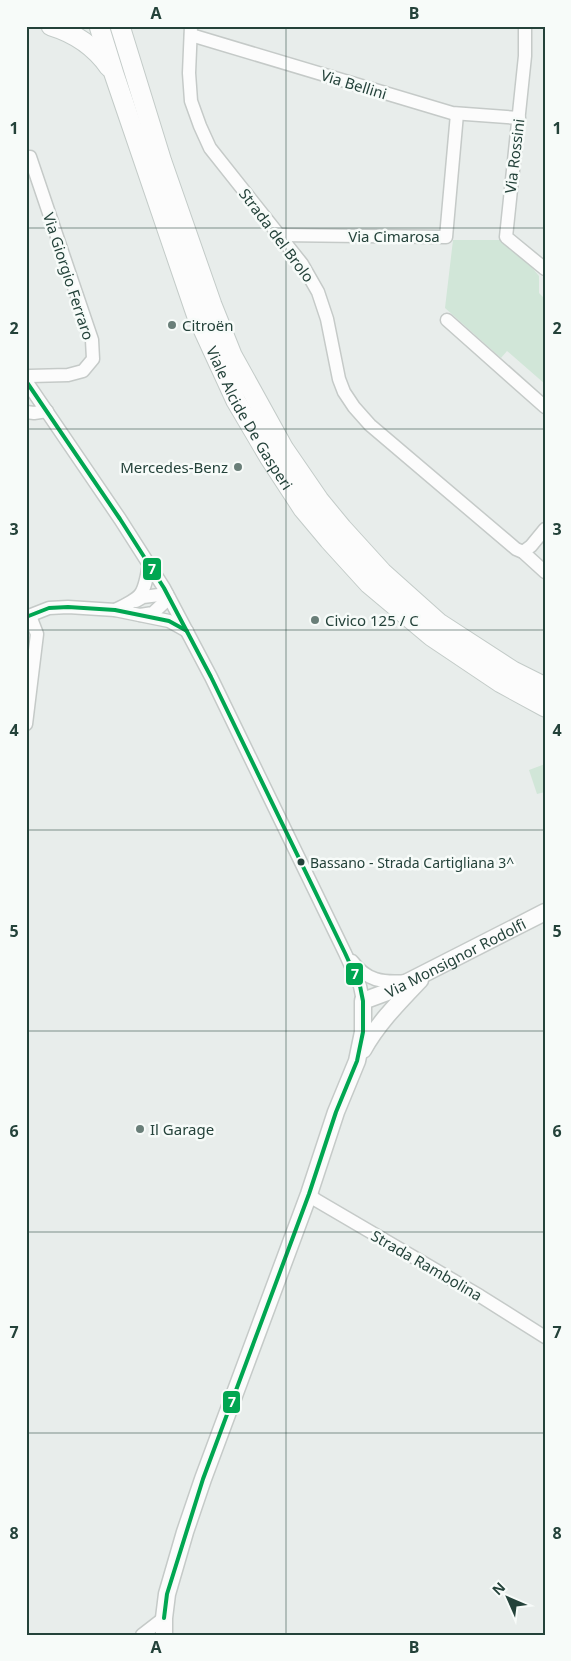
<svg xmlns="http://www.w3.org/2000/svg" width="571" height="1661" viewBox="0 0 571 1661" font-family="'Noto Sans',sans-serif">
  <rect width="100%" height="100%" fill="#e8edeb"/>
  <!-- green -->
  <g fill="#d1e6d8">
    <path d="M453,240H503L526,260L539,276V293L545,299V384L507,351L501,358L445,308Z"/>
    <path d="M545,764V792L537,794L529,770Z"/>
  </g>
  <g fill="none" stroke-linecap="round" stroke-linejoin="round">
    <defs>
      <g id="minor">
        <path d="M191,26L189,73L191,101L200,126L210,148L302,264L318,292L327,319L339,379L344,392L354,407L370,425L516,549L523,552L545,572"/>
        <path d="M525,26V56L506,237L545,269"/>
        <path d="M191,35L452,113L519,118"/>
        <path d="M26,157H30L92,340L93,359L83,371L68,375L30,376L26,377"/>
        <path d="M279,235L446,237L457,114"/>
        <path d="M447,320L545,407"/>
        <path d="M26,381L120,519L164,588L211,677L345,953L360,986L363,1001"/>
        <path d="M26,412L34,413L47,411"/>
        <path d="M523,552L531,546L545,529"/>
        <path d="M136,601L143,597L167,594"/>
        <path d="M115,610C143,597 144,595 149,564"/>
        <path d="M140,615L153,613L169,598"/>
        <path d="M26,617L49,608L68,607L115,610L169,621L187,631"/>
        <path d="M26,724L37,634L30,616"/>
        <path d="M352,961C367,981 382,983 407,981"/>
        <path d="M309,1194L316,1200L480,1296L545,1337"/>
        <path d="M142,1635L164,1618"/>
      </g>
      <g id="tertiary">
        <path d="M363,1050C378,1023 399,1002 420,980"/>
        <path id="s1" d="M164,1635V1618L167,1594L185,1532L203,1479L309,1194L336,1112L357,1061L363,1032V1001L390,991L545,912"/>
      </g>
      <g id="secondary">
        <path d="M51,26C74,33 95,47 109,67"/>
        <path id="s2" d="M99,26L114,74L196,314L236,401L269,457L303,509L329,540L369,584L431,636L501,683L545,707"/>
        <path d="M120,26L162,162L212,305L232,355L284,449L319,500L342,528L382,572L439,623L513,671L545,687"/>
      </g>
    </defs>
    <!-- minor casing -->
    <use href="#minor" stroke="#c5cac8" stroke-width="15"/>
    <!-- tertiary casing -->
    <use href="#tertiary" stroke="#c5cac8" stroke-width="19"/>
    <!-- secondary casing -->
    <use href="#secondary" stroke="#c3cbc8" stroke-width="21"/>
    <!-- minor -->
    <use href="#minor" stroke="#fcfcfc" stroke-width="12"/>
    <!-- tertiary -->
    <use href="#tertiary" stroke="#fcfcfc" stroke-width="16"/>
    <!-- secondary -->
    <use href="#secondary" stroke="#fcfcfc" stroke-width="19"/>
    <defs>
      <g id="bus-1">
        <path d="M26,381L120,519L164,588L211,677L345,953L360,986L363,1001V1032L357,1061L336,1112L309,1194L203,1479L167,1594L164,1618"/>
        <path d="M26,617L49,608L68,607L115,610L169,621L187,631"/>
      </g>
    </defs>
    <!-- bus-1 casing -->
    <use href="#bus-1" stroke="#f7fbf9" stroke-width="8"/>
    <!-- bus-1 -->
    <use href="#bus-1" stroke="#00a651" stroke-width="4"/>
  </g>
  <!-- grid -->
  <path fill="none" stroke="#24423a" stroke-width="1" stroke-opacity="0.55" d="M286,26V1635M26,228H545M26,429H545M26,630H545M26,830H545M26,1031H545M26,1232H545M26,1433H545"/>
  <!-- markers -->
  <g fill="#697e78" stroke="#f7fbf9" stroke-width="2">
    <circle cx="172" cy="325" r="5"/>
    <circle cx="238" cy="467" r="5"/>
    <circle cx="315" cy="620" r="5"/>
    <circle cx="140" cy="1129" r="5"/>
  </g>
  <circle fill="#24423a" stroke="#f7fbf9" stroke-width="2" cx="301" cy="862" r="4.5"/>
  <g text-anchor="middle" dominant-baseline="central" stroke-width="5" stroke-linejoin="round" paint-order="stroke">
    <!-- bus labels -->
    <g font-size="14" fill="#24423a" stroke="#f7fbf9" text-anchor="start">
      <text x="310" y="862">Bassano - Strada Cartigliana 3^</text>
    </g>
    <!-- street labels -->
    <g font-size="15" fill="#24423a" stroke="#f7fbf9">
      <text transform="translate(354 84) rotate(17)">Via Bellini</text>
      <text transform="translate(514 156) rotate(-83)">Via Rossini</text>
      <text transform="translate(277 235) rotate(53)">Strada del Brolo</text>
      <text x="394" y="236">Via Cimarosa</text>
      <text transform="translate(69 276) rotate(72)">Via Giorgio Ferraro</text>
      <text stroke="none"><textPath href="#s2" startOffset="421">Viale Alcide De Gasperi</textPath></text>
      <text stroke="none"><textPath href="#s1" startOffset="770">Via Monsignor Rodolfi</textPath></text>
      <text transform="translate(427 1265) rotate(30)">Strada Rambolina</text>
    </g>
    <!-- poi labels -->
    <g font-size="15" fill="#24423a" stroke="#f7fbf9" text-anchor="start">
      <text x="182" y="325">Citroën</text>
      <text x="228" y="467" text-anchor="end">Mercedes-Benz</text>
      <text x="325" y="620">Civico 125 / C</text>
      <text x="150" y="1129">Il Garage</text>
    </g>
  </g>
  <g stroke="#f7fbf9" stroke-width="2">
    <rect x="142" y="557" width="20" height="24" rx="5" fill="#00a651"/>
    <rect x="345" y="962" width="19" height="24" rx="5" fill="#00a651"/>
    <rect x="222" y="1390" width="19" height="24" rx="5" fill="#00a651"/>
  </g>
  <g font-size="14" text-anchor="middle" font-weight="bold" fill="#fff">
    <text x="152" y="574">7</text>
    <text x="355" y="979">7</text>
    <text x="232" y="1407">7</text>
  </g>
  <!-- border -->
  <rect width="571" height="1661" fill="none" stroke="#f7fbf9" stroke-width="55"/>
  <!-- north arrow -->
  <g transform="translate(508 1598) rotate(315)" stroke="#f7fbf9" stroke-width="4" paint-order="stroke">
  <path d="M0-4L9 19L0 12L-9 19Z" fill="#24423a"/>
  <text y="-8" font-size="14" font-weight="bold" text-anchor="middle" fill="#24423a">N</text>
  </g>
  <rect x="28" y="28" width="516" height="1606" fill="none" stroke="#24423a" stroke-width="2"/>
  <g font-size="16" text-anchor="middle" font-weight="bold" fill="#24423a">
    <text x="156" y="19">A</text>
    <text x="414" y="19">B</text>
    <text x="14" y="134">1</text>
    <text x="557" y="134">1</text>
    <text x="14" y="334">2</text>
    <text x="557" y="334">2</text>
    <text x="14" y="535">3</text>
    <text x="557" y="535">3</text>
    <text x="14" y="736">4</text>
    <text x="557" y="736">4</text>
    <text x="14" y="937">5</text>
    <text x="557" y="937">5</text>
    <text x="14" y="1137">6</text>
    <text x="557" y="1137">6</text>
    <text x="14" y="1338">7</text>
    <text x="557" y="1338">7</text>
    <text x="14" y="1539">8</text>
    <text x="557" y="1539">8</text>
    <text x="156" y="1653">A</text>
    <text x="414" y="1653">B</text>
  </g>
</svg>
